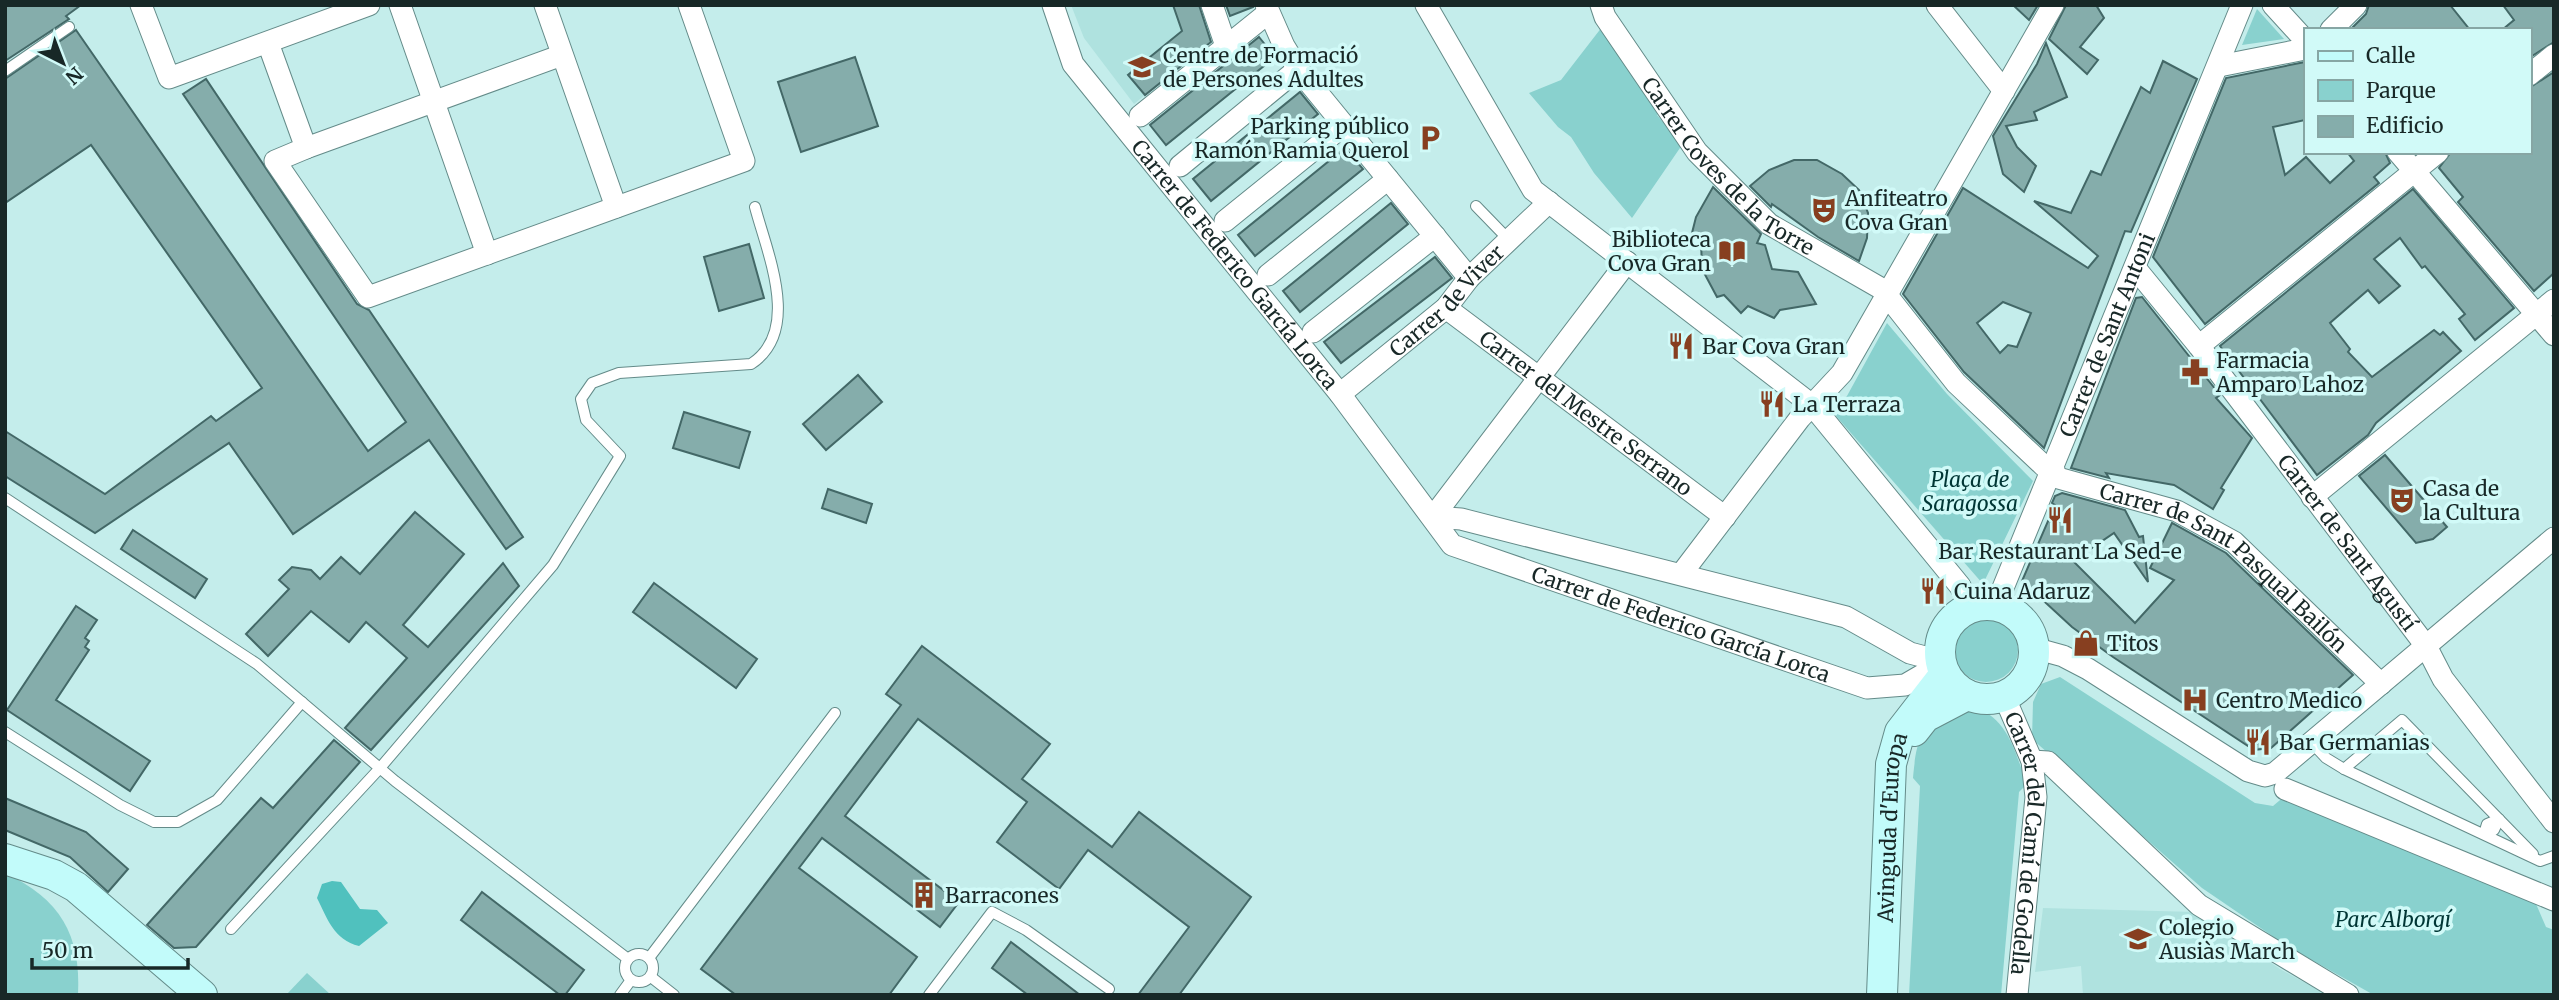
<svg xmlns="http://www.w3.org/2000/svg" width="2559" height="1000" viewBox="0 0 2559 1000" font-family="Merriweather,serif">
  <rect width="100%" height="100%" fill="#c4edeb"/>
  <!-- built -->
  <g fill="#afe2df">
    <path d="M1071,5H1202L1213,39L1134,104L1084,38Z"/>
    <path d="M2043,908L2196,912L2280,969L2327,995H2083L2081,966L2035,972Z"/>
  </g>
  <!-- green -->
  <g fill="#89d1ce">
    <path d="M2257,9L2284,39L2242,45Z"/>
    <path d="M1602,27L1660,112L1657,115L1682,145L1632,218L1594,173L1571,137L1558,127L1529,93L1561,80Z"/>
    <path d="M1887,323L1947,394L2033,481L1983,584L1836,416Z"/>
    <circle cx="1986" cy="650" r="32"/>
    <path d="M2060,677L2255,803L2273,806L2286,795L2533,897L2546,927L2554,930V995L2372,994L2287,946L2202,888L2032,739L2033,702L2041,684Z"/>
    <path d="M1970,707C2008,714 2015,753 2027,784L2019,792L2001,995H1909L1920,786L1913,778C1918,723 1924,732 1970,707Z"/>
    <path d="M5,873C60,899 81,934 78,995H5Z"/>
    <path d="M307,973L331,995H286Z"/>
  </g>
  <!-- water -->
  <path fill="#50c1be" d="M332,881L341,882L360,909L377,910L388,923L359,946C334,940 327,918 317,898L322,884Z"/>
  <!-- building -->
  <g fill="#85adab" stroke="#436867" stroke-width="2" fill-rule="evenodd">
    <path d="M5,5H81L66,16L69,19L5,61Z"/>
    <path d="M1173,5H1199L1211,42L1145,95L1128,75L1182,31Z"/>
    <path d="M1226,5H1253V7L1230,16Z"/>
    <path d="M2013,5H2038L2029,20Z"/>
    <path d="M2066,5H2096L2104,18L2080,47L2098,60L2087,74L2049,39Z"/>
    <path d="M2369,5H2450L2470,30H2350L2366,14Z"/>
    <path d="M2503,5H2554V42L2529,58V30H2502L2514,20Z"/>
    <path d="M76,30L368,451L406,422L183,94L206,79L357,304L369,310L523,537L506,549L429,440L293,534L229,443L95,533L5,476V431L105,494L211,416L216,421L262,388L91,145L5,203V79Z"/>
    <path d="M1259,37L1275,57L1166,145L1150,125Z"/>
    <path d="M2046,43L2067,97L2034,112L2037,120L2006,126L2017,147L2036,166L2024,192L2003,174L1993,136L2037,64Z"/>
    <path d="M855,57L878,126L801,152L778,82Z"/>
    <path d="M2163,61L2197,79L2131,232L2125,231L2044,448L1964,372L1903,294L1963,188L2088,268L2098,256L2034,201L2071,213L2091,171L2101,175L2141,87L2150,93ZM2003,302L2031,313L2017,347L2008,345L2000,353L1977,323Z"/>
    <path d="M2305,62V120L2273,127L2285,175L2306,157L2330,183L2354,161L2347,152H2385L2390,163L2374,177L2379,183L2205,324L2153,257L2226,78Z"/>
    <path d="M2554,72V273L2534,291L2458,202L2463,197L2439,168L2451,152H2529V88Z"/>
    <path d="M1300,92L1318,114L1211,201L1193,179Z"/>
    <path d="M1345,148L1363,169L1255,256L1238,235Z"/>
    <path d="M1794,160H1817L1842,174L1859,190L1868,213L1867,238L1859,261L1818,237L1772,204L1771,207L1750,186L1769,170Z"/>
    <path d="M1713,187L1761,234L1757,243L1765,245L1772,269L1798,272L1816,304L1780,310L1774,318L1748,306L1741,313L1724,295L1717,297L1702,269L1701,241L1691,237L1696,217Z"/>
    <path d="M2413,189L2514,308L2475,340L2459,319L2465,314L2425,266L2422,268L2400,238L2374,259L2400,286L2379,303L2368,290L2330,323L2350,349L2348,352L2372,377L2434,330L2440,335L2443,332L2461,351L2376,423L2368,435L2317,475L2220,346Z"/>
    <path d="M1391,203L1408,224L1300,312L1283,291Z"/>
    <path d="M749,244L764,298L719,311L704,257Z"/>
    <path d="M1435,257L1452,278L1341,363L1324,342Z"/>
    <path d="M2142,297L2220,395L2216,398L2252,438L2221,488L2224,490L2213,509L2174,485L2106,473L2109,478L2071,468L2136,298Z"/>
    <path d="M858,375L882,402L826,450L803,424Z"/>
    <path d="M684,412L750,432L739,468L673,448Z"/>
    <path d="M2385,455L2447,527L2433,539L2416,543L2359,476Z"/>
    <path d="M828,489L872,504L866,523L822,508Z"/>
    <path d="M2062,493L2125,510L2139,537L2143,536L2148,582L2114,533L2073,561L2135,623L2174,580L2150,568L2172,523L2226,553L2353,675L2271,748L2254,750L2113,657L2072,627L2022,581L2055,505L2052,503L2055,496Z"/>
    <path d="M415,512L464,554L403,625L428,647L503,563L519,586L371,750L345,728L407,658L366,622L349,642L311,611L268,656L246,634L289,589L279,580L292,567L311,570L320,579L341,557L360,574Z"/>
    <path d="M133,530L207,579L195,598L121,549Z"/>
    <path d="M654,583L757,659L736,688L633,612Z"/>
    <path d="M76,606L97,620L85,638L89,641L85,647L89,650L56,700L150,761L130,791L7,710Z"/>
    <path d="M922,646L1050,744L1022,779L1112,847L1139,812L1251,897L1179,995H1138L1189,927L1088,850L1059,889L997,842L1027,802L918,719L845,816L959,902L940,927L822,838L799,868L917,957L889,995H736L701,969L901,705L886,694Z"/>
    <path d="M334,740L360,762L196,947L174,948L147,925L261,798L273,808Z"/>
    <path d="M5,798L86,832L128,869L108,892L70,857L5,830Z"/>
    <path d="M482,892L584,970L565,995H560L461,920Z"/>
    <path d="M1011,942L1080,995H1028L992,968Z"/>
  </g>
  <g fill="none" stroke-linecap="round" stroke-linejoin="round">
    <defs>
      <g id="lane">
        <path d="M5,71L69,27"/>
        <path d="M1476,206L1509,240"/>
        <path d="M5,498L257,664L395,781L628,959"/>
        <path d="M5,732L120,805L154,822H178L217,800L302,702"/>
        <path d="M2311,742L2326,758L2344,769L2540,861L2554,856"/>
        <path d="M2344,769L2402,720L2533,854"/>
        <path d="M2499,819L2494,830L2484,834L2487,824Z"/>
        <path d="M231,929L380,768L553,565L620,456L586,420L581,399L592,383L619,373L751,364C802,331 767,253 755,207"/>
        <circle cx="639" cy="968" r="14"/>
        <path d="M649,958L835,713"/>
        <path d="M651,977L674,995"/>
        <path d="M620,995L631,980"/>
        <path d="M929,995L992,912L1026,930L1109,989"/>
      </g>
      <g id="street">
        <path d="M141,5L169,78L369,5"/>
        <path d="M400,5L487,254"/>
        <path d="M545,5L616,207"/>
        <path id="s1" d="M1053,5L1073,64L1340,394L1452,545L1867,688L1905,685L1941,664"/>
        <path d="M1212,5L1226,46"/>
        <path d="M1266,5L1284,46L1298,69L1469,278"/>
        <path d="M1426,5L1533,190L1812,405L1960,586L1971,607"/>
        <path id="s2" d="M1601,5L1605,17L1697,152L1769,224L1882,289L1956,383L2044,466L2054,470"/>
        <path d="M1937,5L2004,91"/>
        <path d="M2273,5L2305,40"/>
        <path d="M2331,30L2356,5"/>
        <path d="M268,43L306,148L275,161L368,297L744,161L689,5"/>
        <path d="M2219,66L2305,49"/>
        <path d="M2529,75L2554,55"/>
        <path d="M1140,116L1268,13"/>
        <path d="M306,148L562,55"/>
        <path d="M2398,152L2554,335"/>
        <path d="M1180,166L1298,69"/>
        <path d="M1225,221L1344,125"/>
        <path id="s3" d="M2136,269L2199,346L2426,646L2443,679L2554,822"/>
        <path d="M1268,275L1388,179"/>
        <path id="s4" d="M1446,308L1725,517"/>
        <path d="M1313,332L1435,236"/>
        <path d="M2199,346L2438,152"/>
        <path id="s5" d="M1340,394L1446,308L1469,278L1549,202"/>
        <path id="s6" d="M2051,476L2177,511L2234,542L2381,684"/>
        <path d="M2312,497L2554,300"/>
        <path d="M1433,517L1461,519L1846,617L1910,653L1940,661"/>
        <path d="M1433,517L1627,262"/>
        <path d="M1682,573L1800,418L1842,373L2053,5"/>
        <path id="s7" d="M1996,605L2242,5"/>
        <path d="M2034,648L2063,656L2088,669L2248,771L2265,776L2275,773L2554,538"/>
        <path id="s8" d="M2004,696L2032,761L2036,797L2017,995"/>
        <path d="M2032,761L2048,762L2199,905L2348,995"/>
        <path d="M2285,789L2554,900"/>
      </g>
      <g id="secondary">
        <circle cx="1987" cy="652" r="47"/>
        <path d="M1914,731L1925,717L1967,695"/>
        <path d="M5,859L54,875L76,887L202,995"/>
        <path id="s9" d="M1882,995L1891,764L1900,732L1945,674"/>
      </g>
    </defs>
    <!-- lane casing -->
    <use href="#lane" stroke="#648b89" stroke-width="12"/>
    <!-- street casing -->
    <use href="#street" stroke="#648b89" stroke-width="23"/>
    <!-- secondary casing -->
    <use href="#secondary" stroke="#648b89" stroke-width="32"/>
    <!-- lane -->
    <use href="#lane" stroke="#fff" stroke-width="10"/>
    <!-- street -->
    <use href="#street" stroke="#fff" stroke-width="21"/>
    <!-- secondary -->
    <use href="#secondary" stroke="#c2fbfa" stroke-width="30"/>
  </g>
  <!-- icons -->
  <defs>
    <symbol id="school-bare" viewBox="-9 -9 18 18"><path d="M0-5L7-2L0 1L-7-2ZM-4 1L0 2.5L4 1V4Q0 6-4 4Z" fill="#873f20" stroke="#d1faf8" stroke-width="2.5" paint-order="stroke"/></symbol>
    <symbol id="parking-bare" viewBox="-9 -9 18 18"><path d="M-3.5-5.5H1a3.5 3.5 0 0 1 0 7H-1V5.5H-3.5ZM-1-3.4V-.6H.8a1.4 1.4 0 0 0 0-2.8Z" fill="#873f20" stroke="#d1faf8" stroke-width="2.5" paint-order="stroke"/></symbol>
    <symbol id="theatre-bare" viewBox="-9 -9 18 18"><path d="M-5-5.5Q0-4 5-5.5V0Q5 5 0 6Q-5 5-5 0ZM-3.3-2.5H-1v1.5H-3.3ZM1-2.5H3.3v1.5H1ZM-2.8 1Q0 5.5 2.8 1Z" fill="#873f20" stroke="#d1faf8" stroke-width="2.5" paint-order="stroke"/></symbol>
    <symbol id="library-bare" viewBox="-9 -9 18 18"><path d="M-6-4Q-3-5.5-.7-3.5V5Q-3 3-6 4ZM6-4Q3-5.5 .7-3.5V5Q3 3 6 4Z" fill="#873f20" stroke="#d1faf8" stroke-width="2.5" paint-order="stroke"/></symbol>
    <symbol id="restaurant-bare" viewBox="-9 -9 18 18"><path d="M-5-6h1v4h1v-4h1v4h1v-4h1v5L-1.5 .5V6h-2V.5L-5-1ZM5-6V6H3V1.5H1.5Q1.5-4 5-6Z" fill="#873f20" stroke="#d1faf8" stroke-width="2.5" paint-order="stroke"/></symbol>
    <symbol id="pharmacy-bare" viewBox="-9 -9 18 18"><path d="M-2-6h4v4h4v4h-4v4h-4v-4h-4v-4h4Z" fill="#873f20" stroke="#d1faf8" stroke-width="2.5" paint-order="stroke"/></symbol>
    <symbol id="shop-bare" viewBox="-9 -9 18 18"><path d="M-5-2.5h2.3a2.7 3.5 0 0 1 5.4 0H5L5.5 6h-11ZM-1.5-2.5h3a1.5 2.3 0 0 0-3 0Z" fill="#873f20" stroke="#d1faf8" stroke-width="2.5" paint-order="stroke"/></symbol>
    <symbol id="hospital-bare" viewBox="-9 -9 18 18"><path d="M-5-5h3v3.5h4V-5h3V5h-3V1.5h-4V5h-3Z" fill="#873f20" stroke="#d1faf8" stroke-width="2.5" paint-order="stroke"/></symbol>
    <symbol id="building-bare" viewBox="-9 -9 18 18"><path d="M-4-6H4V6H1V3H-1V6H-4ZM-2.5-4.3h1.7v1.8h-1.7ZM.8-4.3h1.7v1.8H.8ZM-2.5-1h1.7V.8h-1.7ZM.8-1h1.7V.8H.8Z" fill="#873f20" stroke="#d1faf8" stroke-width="2.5" paint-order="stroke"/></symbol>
  </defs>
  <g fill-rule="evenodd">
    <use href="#school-bare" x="1123" y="48" width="38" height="38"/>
    <use href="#parking-bare" x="1411" y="119" width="38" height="38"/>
    <use href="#theatre-bare" x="1805" y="191" width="38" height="38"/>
    <use href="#library-bare" x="1713" y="232" width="38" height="38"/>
    <use href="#restaurant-bare" x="1662" y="327" width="38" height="38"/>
    <use href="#pharmacy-bare" x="2176" y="353" width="38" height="38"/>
    <use href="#restaurant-bare" x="1753" y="385" width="38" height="38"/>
    <use href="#theatre-bare" x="2383" y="481" width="38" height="38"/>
    <use href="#restaurant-bare" x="2041" y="501" width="38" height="38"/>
    <use href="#restaurant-bare" x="1914" y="572" width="38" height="38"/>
    <use href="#shop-bare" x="2067" y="624" width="38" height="38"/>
    <use href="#hospital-bare" x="2176" y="681" width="38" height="38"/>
    <use href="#restaurant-bare" x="2239" y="723" width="38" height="38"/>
    <use href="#building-bare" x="905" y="876" width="38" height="38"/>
    <use href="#school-bare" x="2119" y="920" width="38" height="38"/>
  </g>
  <g text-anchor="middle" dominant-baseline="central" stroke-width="7" stroke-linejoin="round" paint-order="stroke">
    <!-- poi labels -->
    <g font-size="21" fill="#182827" stroke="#d1faf8" text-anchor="start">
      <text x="1163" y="55">Centre de Formació<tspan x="1163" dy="24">de Persones Adultes</tspan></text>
      <text x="1409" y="126" text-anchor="end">Parking público<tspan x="1409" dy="24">Ramón Ramia Querol</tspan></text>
      <text x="1845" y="198">Anfiteatro<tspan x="1845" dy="24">Cova Gran</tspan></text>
      <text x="1711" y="239" text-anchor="end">Biblioteca<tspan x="1711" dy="24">Cova Gran</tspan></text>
      <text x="1702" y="346">Bar Cova Gran</text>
      <text x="2216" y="360">Farmacia<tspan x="2216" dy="24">Amparo Lahoz</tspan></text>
      <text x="1793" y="404">La Terraza</text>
      <text x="2423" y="488">Casa de<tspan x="2423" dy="24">la Cultura</tspan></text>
      <text x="2060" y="551" text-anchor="middle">Bar Restaurant La Sed-e</text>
      <text x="1954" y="591">Cuina Adaruz</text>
      <text x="2107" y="643">Titos</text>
      <text x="2216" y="700">Centro Medico</text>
      <text x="2279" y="742">Bar Germanias</text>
      <text x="945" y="895">Barracones</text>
      <text x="2159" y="927">Colegio<tspan x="2159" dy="24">Ausiàs March</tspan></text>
    </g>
    <!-- street labels -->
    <g font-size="21" fill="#182827" stroke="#d1faf8">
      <text stroke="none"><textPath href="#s2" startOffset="208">Carrer Coves de la Torre</textPath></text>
      <text stroke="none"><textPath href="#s1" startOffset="320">Carrer de Federico García Lorca</textPath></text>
      <text stroke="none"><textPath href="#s5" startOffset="142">Carrer de Viver</textPath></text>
      <text stroke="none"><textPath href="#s7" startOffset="292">Carrer de Sant Antoni</textPath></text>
      <text stroke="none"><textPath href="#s4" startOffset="175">Carrer del Mestre Serrano</textPath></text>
      <text stroke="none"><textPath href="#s3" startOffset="346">Carrer de Sant Agustí</textPath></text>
      <text stroke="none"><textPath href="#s6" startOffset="200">Carrer de Sant Pasqual Bailón</textPath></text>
      <text stroke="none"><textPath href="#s1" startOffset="917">Carrer de Federico García Lorca</textPath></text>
      <text stroke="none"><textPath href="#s9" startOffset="168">Avinguda d'Europa</textPath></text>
      <text stroke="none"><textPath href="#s8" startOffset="152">Carrer del Camí de Godella</textPath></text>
    </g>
    <!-- park labels -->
    <g font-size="21" font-style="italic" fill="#003635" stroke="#d1faf8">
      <text x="1970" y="479">Plaça de<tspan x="1970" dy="24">Saragossa</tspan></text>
      <text x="2393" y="919">Parc Alborgí</text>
    </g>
  </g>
  <!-- border -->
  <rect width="2559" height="1000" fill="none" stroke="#182827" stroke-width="14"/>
  <!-- legend -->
  <rect x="2304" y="28" width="228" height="126" fill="#d1faf8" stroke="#87a6a4" stroke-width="2"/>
  <rect x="2318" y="51" width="35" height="10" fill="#c2fbfa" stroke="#87a6a4" stroke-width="2"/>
  <text x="2366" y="63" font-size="21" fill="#182827">Calle</text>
  <rect x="2318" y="80" width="35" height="21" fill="#89d1ce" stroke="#87a6a4" stroke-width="2"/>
  <text x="2366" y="98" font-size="21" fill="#182827">Parque</text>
  <rect x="2318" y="116" width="35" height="21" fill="#85adab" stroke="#87a6a4" stroke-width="2"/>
  <text x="2366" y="133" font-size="21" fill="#182827">Edificio</text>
  <!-- north arrow -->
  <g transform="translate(63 63) rotate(138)" stroke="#d1faf8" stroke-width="5" paint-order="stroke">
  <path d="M0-5L12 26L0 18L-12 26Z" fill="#182827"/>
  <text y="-10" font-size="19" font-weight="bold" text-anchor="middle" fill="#182827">N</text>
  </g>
  <!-- scale -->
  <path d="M32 958v10h156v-10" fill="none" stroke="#182827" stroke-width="3.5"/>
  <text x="42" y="958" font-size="21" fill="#182827" stroke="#d1faf8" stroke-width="5" paint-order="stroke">50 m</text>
</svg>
